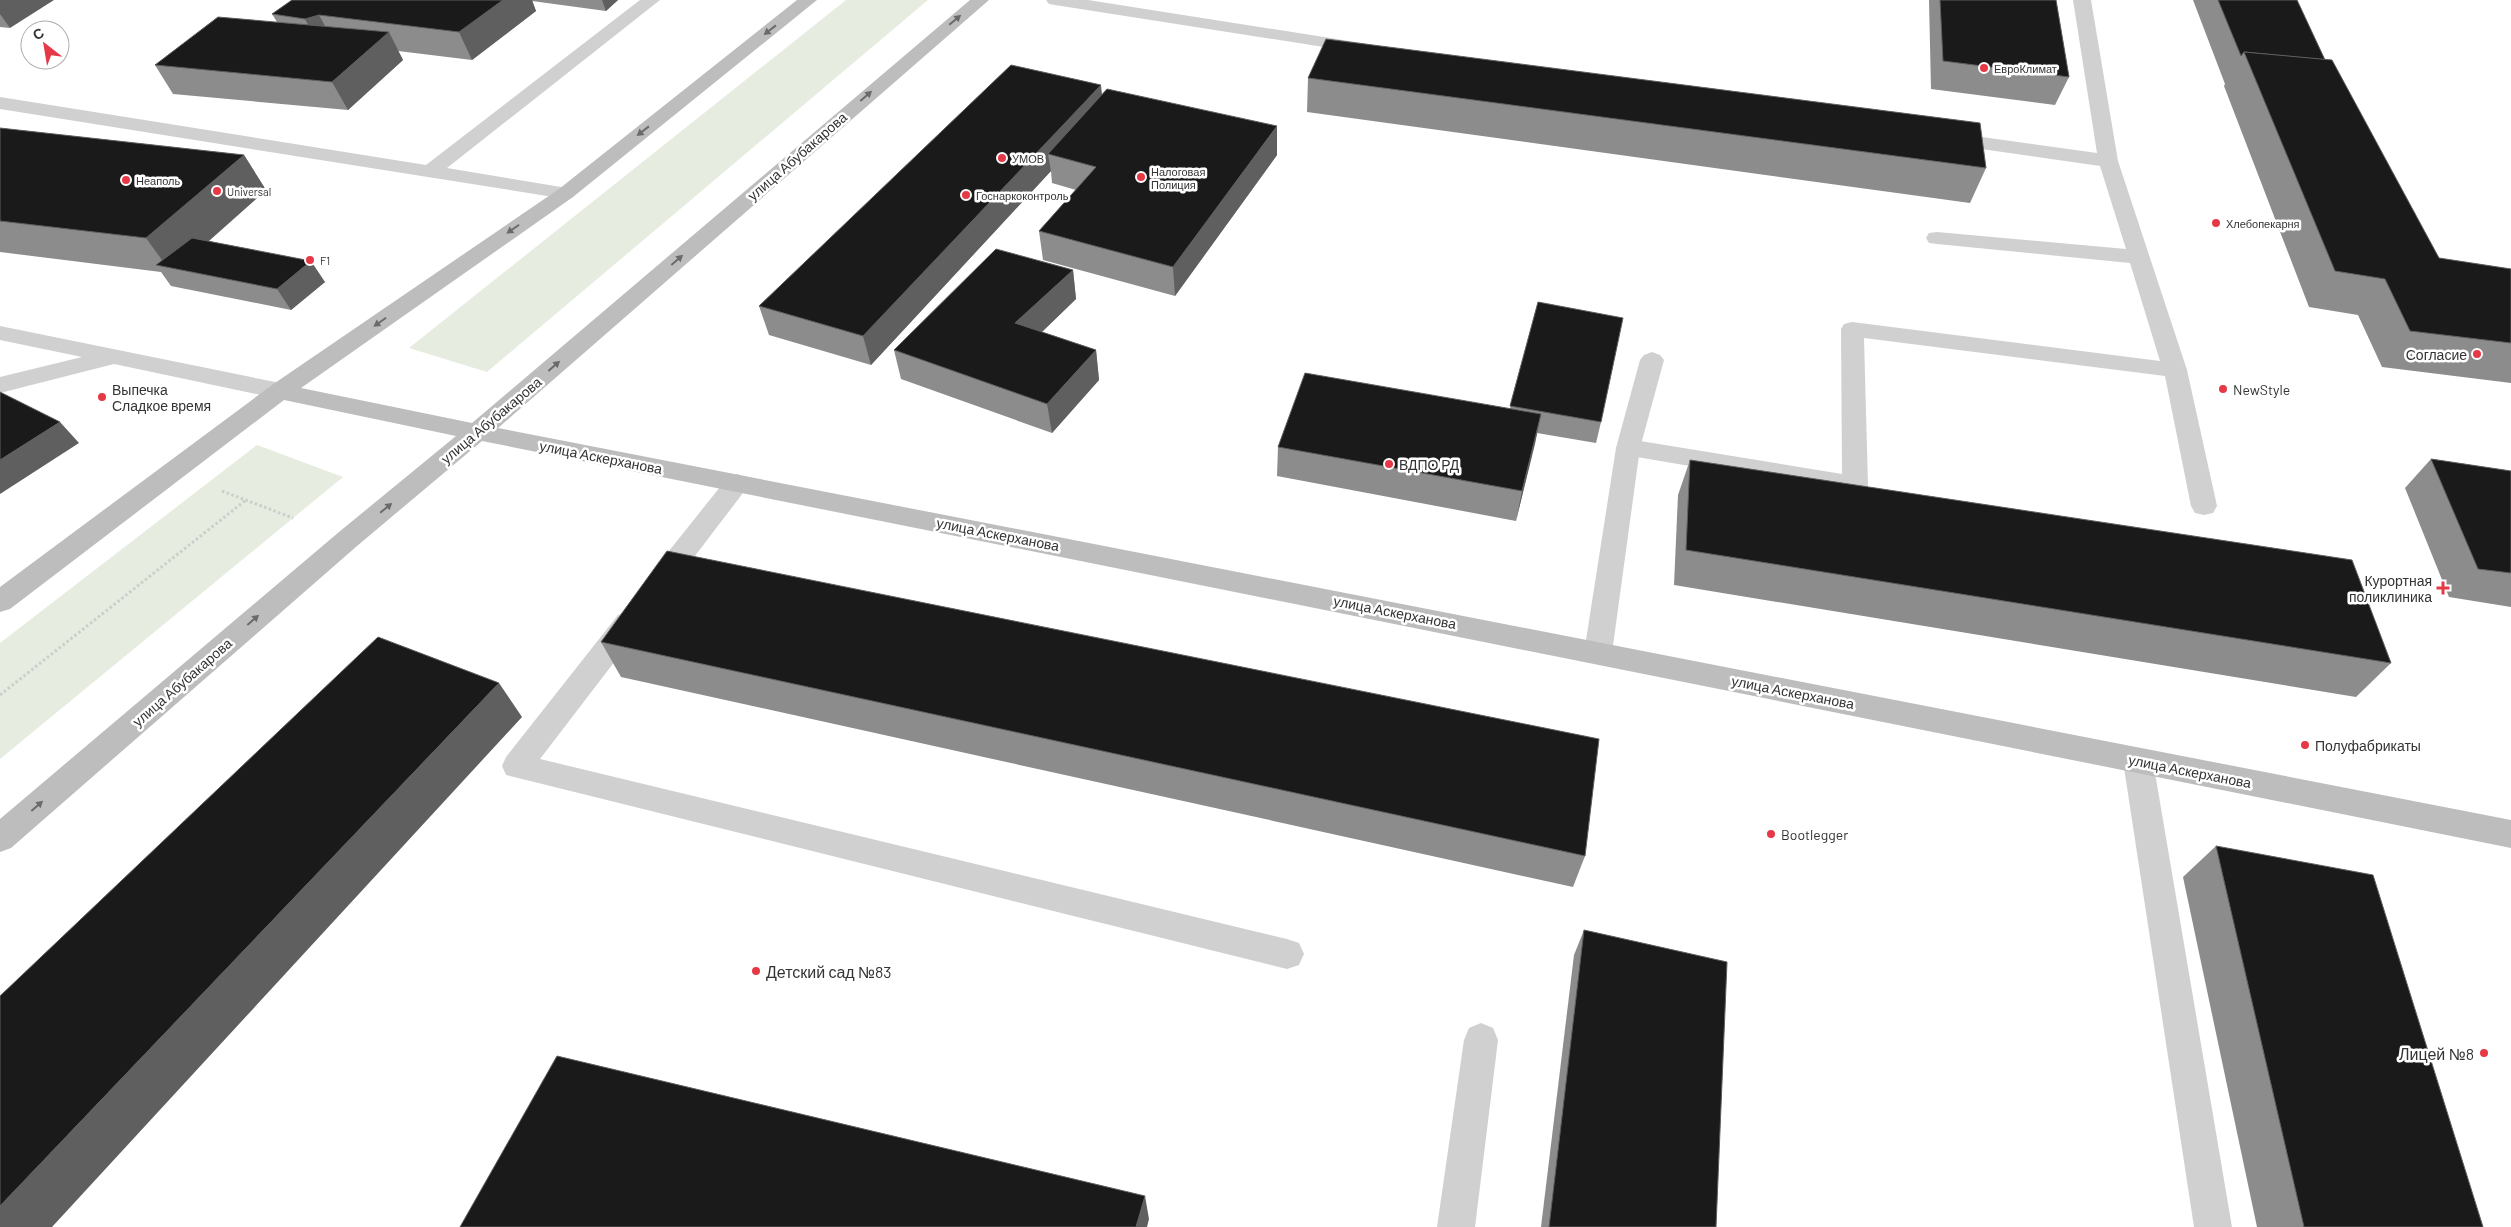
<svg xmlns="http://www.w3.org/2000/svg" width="2511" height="1227" viewBox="0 0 2511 1227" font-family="Barlow,sans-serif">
  <rect width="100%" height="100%" fill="#fff"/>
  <!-- green -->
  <g fill="#e6ecdf">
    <path d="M846,0H928L487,372L409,348Z"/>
    <path d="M257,445L343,477L0,759V643Z"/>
  </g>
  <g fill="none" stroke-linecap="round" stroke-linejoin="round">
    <!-- path -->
    <g stroke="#cdcdcd" stroke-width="3" stroke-dasharray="2.5 2.5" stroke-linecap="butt">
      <path d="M222,491L293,518"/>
      <path d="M0,695L246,500"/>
    </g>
    <!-- lane -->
    <g fill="#d0d0d0" fill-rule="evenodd">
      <path d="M640,0H660L447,168L573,189L576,193L573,197L566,199L0,109V97L426,165Z"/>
      <path d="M1046,0H1088L1362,43L1368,44L1371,48L1368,52L1362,53L1055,5L1049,4Z"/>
      <path d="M2073,0H2091L2118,161L2187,370L2217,506L2213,513L2204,515L2195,513L2191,506L2165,376L1864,338L1868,485L1864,491L1855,494L1619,454L1616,448L1619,442L1628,439L1842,474L1841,329L1844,324L1852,322L2160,361L2130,263L1937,244L1929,243L1926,238L1929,233L1937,232L2126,249L2100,166L1946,144L1939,142L1936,138L1939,134L1946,132L2097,153Z"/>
      <path d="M0,326L280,383L288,385L292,391L288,397L280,399L114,364L0,393V377L82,357L0,340Z"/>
      <path d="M737,474L746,477L750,483L746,489L669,590L659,593L649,590L646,583L649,576L728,477Z"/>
      <path d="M628,612L638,615L642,623L638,631L540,759L1287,939L1299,943L1304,954L1299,965L1287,969L506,775L502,766L506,757L618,615Z"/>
      <path d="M2138,748L2149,752L2153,761L2232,1227H2194L2123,761L2127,752Z"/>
      <path d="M1481,1023L1493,1028L1498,1040L1475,1227H1437L1464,1040L1469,1028Z"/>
    </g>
    <!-- street -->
    <path fill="#d0d0d0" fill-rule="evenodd" d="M1652,352L1660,355L1664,360L1640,448L1612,653L1608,661L1598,664L1588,661L1584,653L1616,448L1640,360L1644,355Z"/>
    <!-- secondary -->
    <path fill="#bdbdbd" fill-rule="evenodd" d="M797,0H817L573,197L301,388L472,423L970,0H989L498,428L2511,820V848L482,441L357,546L11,848L0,852V819L339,532L456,436L284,400L10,609L0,612V587L272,385L559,189Z"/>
  </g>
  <!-- wall -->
  <g fill="#8c8c8c">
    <path d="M0,0L10,28L0,27Z"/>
    <path d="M292,0H618L606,11L532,1L536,11L472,60L398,51L403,60L348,110L173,94L155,65L277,22L272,14Z"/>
    <path d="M1929,0H2056L2069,77L2055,105L1931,89Z"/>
    <path d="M2193,0H2297L2325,60L2439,258L2511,269V383L2382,367L2358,315L2309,307L2224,86L2225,84Z"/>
    <path d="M1308,78L1986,168L1970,203L1307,112Z"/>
    <path d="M1102,95L1277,155L1175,296L1043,260L1039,231L1076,190L1052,183L1051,171L871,365L769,335L759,306Z"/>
    <path d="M0,128L244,155L266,190L209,241L325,282L291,310L171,286L161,272L0,252Z"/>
    <path d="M1073,270L1076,299L1042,332L1096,350L1099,380L1052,433L901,379L894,350Z"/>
    <path d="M1538,302L1601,422L1596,443L1537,433L1516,521L1277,476L1278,447L1510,409Z"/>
    <path d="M2431,459L2511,471V607L2449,597L2405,488Z"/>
    <path d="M1690,460L2391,663L2356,697L1674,585L1678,495Z"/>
    <path d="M601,642L1585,856L1573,887L621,677Z"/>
    <path d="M2216,846L2483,1227H2257L2183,877Z"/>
    <path d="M1584,930L1716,1227H1541L1574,955Z"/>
  </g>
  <!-- shaded-wall -->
  <g fill="#5f5f5f">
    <path d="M0,0H54L10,28L0,14Z"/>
    <path d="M495,0H532L536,11L472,60L459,32Z"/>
    <path d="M602,0H618L606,11Z"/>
    <path d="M319,15L334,42L320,46L305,19Z"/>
    <path d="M389,32L403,60L348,110L332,82Z"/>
    <path d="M1101,85L1104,114L1048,154L1051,171L871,365L863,336Z"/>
    <path d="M1277,126V155L1175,296L1173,267Z"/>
    <path d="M244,155L266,190L177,269L167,267L146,238Z"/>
    <path d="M311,261L325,282L291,310L277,289Z"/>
    <path d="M1073,270L1076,299L1020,353L1015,323Z"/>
    <path d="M1096,350L1099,380L1052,433L1047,404Z"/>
    <path d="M1541,414L1535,444L1516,521L1522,491Z"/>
    <path d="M60,422L79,443L0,494V460Z"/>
    <path d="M499,683L522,717L52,1227H0V1206Z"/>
    <path d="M1145,1196L1149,1219L1147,1227H1136Z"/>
  </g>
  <!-- building -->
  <g fill="#1a1a1a" stroke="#5f5f5f">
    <path d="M292,0H503L459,32L319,15L305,19L272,14Z"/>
    <path d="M1940,0H2056L2069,77L1943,61Z"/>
    <path d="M2218,0H2297L2325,60L2244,52L2241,56Z"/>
    <path d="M218,17L389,32L332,82L155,65Z"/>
    <path d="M1326,39L1980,123L1986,168L1308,78Z"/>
    <path d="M2244,52L2332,60L2439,258L2511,269V343L2410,331L2385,279L2335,271Z"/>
    <path d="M1011,65L1101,85L863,336L759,306Z"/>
    <path d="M1107,89L1277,126L1173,267L1039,231L1096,167L1048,154Z"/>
    <path d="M0,128L244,155L146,238L0,221Z"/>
    <path d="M192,238L311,261L277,289L156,265Z"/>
    <path d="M996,249L1073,270L1015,323L1096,350L1047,404L894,350Z"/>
    <path d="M1538,302L1623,318L1601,422L1510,406Z"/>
    <path d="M1305,373L1541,414L1522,491L1278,447Z"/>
    <path d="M0,392L60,422L0,460Z"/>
    <path d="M2431,459L2511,471V573L2478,569Z"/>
    <path d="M1690,460L2352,560L2391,663L1686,550Z"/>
    <path d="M667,551L1599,739L1585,856L601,642Z"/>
    <path d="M378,637L499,683L0,1206V996Z"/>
    <path d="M2216,846L2373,875L2483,1227H2304Z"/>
    <path d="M1584,930L1727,962L1716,1227H1549Z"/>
    <path d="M557,1056L1145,1196L1136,1227H460Z"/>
  </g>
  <!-- one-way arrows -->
  <defs><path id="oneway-solid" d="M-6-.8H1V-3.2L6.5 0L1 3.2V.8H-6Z" transform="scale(1.25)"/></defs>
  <g fill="#6a6a6a">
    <use href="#oneway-solid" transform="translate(955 20) rotate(-40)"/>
    <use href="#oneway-solid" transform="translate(770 30) rotate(142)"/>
    <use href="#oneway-solid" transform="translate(866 96) rotate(-41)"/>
    <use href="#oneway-solid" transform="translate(643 131) rotate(142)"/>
    <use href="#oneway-solid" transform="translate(513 229) rotate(145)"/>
    <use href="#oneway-solid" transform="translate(677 260) rotate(-41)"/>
    <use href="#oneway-solid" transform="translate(380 322) rotate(145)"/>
    <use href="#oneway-solid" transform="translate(554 366) rotate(-41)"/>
    <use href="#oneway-solid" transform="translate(386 508) rotate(-39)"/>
    <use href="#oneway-solid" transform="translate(253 620) rotate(-41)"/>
    <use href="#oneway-solid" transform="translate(37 806) rotate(-41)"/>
  </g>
  <!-- markers -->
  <g fill="#e63946" stroke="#fff" stroke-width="2">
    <circle cx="1984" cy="68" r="5"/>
    <circle cx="1002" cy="158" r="5"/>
    <circle cx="1141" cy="177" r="5"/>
    <circle cx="126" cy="180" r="5"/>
    <circle cx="217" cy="191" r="5"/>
    <circle cx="966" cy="195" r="5"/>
    <circle cx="2216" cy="223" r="5"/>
    <circle cx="310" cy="260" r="5"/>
    <circle cx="2477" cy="354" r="5"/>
    <circle cx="2223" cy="389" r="5"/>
    <circle cx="102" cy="397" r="5"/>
    <circle cx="1389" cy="464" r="5"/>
    <path d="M2440.5 580.5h5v5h5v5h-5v5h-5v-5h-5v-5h5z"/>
    <circle cx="2305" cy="745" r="5"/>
    <circle cx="1771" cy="834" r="5"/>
    <circle cx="756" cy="971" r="5"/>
    <circle cx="2484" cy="1053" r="5"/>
  </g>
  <g text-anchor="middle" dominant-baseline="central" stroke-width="5" stroke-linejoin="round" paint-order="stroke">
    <!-- far-poi labels -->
    <g font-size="11" fill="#333" stroke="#fff" text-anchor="start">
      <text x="1994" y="68">ЕвроКлимат</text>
      <text x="1012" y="158">УМОВ</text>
      <text x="1151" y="171">Налоговая<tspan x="1151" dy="13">Полиция</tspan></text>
      <text x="136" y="180">Неаполь</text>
      <text x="227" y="191">Universal</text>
      <text x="976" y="195">Госнаркоконтроль</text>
      <text x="2226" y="223">Хлебопекарня</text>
      <text x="320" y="260">F1</text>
    </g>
    <!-- street labels -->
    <g font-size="14" fill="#333" stroke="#fff">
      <text transform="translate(797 156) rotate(-41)">улица Абубакарова</text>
      <text transform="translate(491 420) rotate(-40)">улица Абубакарова</text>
      <text transform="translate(601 457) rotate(11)">улица Аскерханова</text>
      <text transform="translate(998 534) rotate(11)">улица Аскерханова</text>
      <text transform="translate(1395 612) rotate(11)">улица Аскерханова</text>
      <text transform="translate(182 682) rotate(-41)">улица Абубакарова</text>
      <text transform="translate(1793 692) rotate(11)">улица Аскерханова</text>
      <text transform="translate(2190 771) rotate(11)">улица Аскерханова</text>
    </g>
    <!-- poi labels -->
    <g font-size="14" fill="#333" stroke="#fff" text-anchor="start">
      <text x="2467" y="354" text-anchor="end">Согласие</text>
      <text x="112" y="389">Выпечка<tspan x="112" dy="16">Сладкое время</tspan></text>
      <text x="2233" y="389">NewStyle</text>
      <text x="1399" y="464">ВДПО РД</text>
      <text x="2432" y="580" text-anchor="end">Курортная<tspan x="2432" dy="16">поликлиника</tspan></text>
      <text x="2315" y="745">Полуфабрикаты</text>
      <text x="1781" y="834">Bootlegger</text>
    </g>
    <!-- near-poi labels -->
    <g font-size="16" fill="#333" stroke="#fff" text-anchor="start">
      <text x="766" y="971">Детский сад №83</text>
      <text x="2474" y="1053" text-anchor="end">Лицей №8</text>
    </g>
  </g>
  <!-- north arrow -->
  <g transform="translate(45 45) rotate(329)"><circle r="24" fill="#ffffff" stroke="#adadad"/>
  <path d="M0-4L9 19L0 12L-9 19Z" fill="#e63946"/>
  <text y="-8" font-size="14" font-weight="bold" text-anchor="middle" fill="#333333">С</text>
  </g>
</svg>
